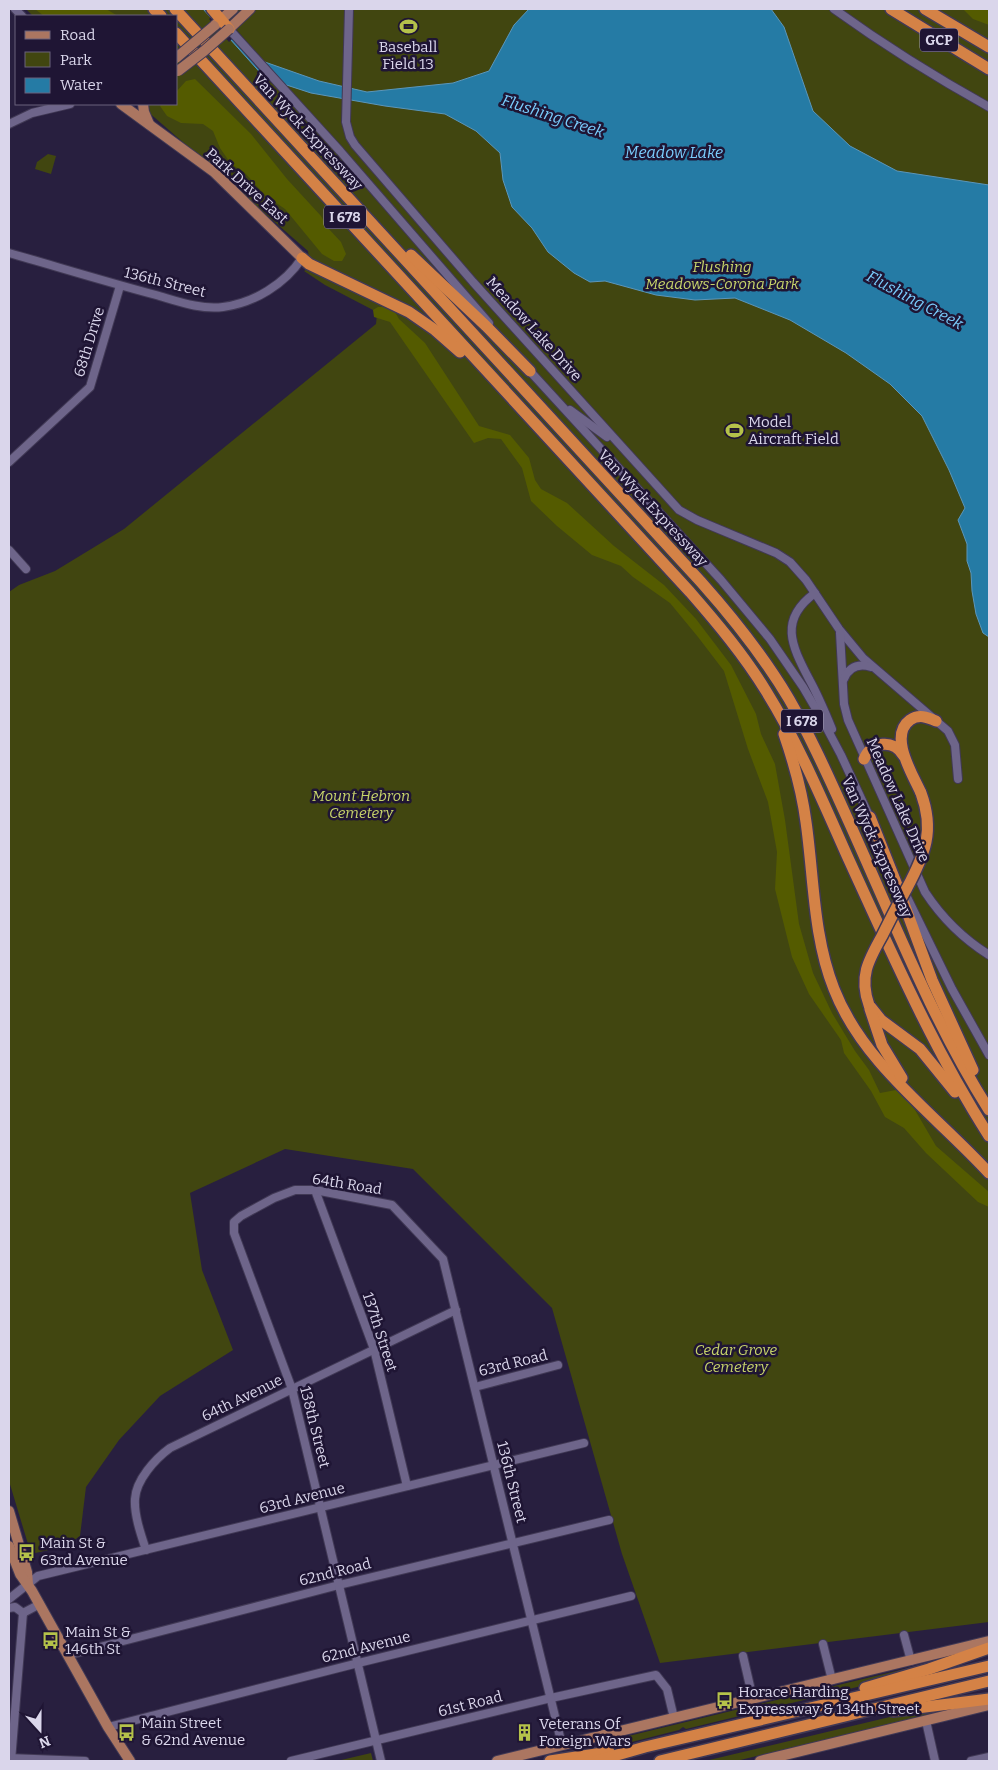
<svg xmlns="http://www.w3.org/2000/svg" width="998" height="1770" viewBox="0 0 998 1770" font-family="Bitter,serif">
  <rect width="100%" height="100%" fill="#281f3f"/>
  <!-- green -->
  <g fill="#414610">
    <path d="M26,9H989V1622L660,1663L622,1554L552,1308L413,1169L285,1149L190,1193L202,1270L233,1350L160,1396L119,1440L86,1487L80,1536L66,1546L31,1554L9,1481V592L19,585L55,571L124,529L376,324L377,314L373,310L325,285L304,271L309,268L350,288L324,265L312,261L309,258L308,251L139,104H176V16H33Z"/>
    <path d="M48,154L56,156L51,174L35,169L37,162Z"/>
    <path d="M954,1657L890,1679L686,1729L683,1727L679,1730L616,1746L612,1740Z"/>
    <path d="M946,1708L947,1711L736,1761H705L894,1716Z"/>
    <path d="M371,1753L373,1761H337Z"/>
  </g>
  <!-- forest -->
  <g fill="#545b00">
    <path d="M35,9H106L118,16H44Z"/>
    <path d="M963,9H989V25L973,19Z"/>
    <path d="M195,79L251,134L287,179L321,216L327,227L341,242L346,254L342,261H334L322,254L285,209L266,196L244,172L231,164L220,148L213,131L203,124L181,123L167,116L160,106L162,104H176V92L186,81Z"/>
    <path d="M378,307H392L399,319L425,343L479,426L510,435L529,458L535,480L541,489L567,503L614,546L664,585L696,619L731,665L756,714L761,734L775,764L785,820L799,924L813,973L832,1013L855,1051L869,1070L880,1093L896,1090L903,1095L915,1110L936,1146L989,1192V1207L978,1202L926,1153L904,1128L885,1117L871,1091L844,1053L841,1040L809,994L792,957L775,889L777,852L768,802L748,749L724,671L698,637L670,603L633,577L621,566L592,555L557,526L531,501L522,468L501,439L488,438L474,443L390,322L374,317L373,310Z"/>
  </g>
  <!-- water -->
  <path fill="#257ba5" stroke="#5b96ba" d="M203,9H215L262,61L319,81L367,92L453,83L489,71L514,25L529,9H771L784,27L813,111L850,146L897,171L989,185V637L983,633L976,614L972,591L971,573L967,561V544L958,520L965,508L949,470L922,416L890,384L846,353L790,320L735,298L695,300L656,295L605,281L590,282L574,273L548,252L532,228L512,207L503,180L500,153L476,131L445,114L385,106L311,93L265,78Z"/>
  <!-- pier -->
  <path fill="#281f3f" d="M219,9L241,35L289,89L271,83L232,39L229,42L209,19Z"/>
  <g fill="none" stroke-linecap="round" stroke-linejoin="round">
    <defs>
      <g id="minor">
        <path d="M15,9L22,16"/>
        <path d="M349,9L346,122L350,137L355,145L473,282L679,510L697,520L776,553L790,562L806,580L839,629L863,658L948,731L955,745L958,779"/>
        <path d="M834,9C884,45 935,77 989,107"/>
        <path d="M229,29L340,151L489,323"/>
        <path d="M9,124L32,113L70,104"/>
        <path d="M9,253C58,267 107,282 156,295C177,301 201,310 223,307C254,303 285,284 302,258"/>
        <path d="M527,368L721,580L770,639L803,687L823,721L841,755L872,822"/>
        <path d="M570,410L607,437"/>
        <path d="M9,462L90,387L120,286"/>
        <path d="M9,550L26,569"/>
        <path d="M815,593C778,620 792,646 809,679C818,695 825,712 832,729"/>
        <path d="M840,633L844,704L848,720L925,892C942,918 962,938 989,955"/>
        <path d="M844,679C849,667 858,663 871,667"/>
        <path d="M904,891L952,989L989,1055"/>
        <path d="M315,1190L374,1349L407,1486"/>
        <path d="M475,1387L558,1365"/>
        <path d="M146,1550C141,1535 134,1515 135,1499C136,1480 155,1459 170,1448L456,1310"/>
        <path d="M9,1599L38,1576L584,1443"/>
        <path d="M9,1608L15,1607L23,1613"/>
        <path d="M23,1613L40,1604"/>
        <path d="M904,1635L911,1661"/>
        <path d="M823,1644L832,1680"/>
        <path d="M69,1655L339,1585L609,1520"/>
        <path d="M743,1656L753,1699"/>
        <path d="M926,1721L935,1761"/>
        <path d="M108,1727L358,1663L631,1596"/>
        <path d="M9,1758L85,1761"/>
        <path d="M11,1761L23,1613"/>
        <path d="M291,1761L551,1698L656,1675L667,1689L674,1718"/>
        <path d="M381,1761L292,1389L234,1233V1222L241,1216L274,1198L295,1190H315L392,1205L443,1259L562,1745"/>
        <path d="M971,1761L989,1757"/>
      </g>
      <g id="major">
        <path d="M215,25L233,9"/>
        <path d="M229,29L250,9"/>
        <path d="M121,104L214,172L302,258"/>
        <path d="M143,104L144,112L149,124"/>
        <path d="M9,1511L27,1572L28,1584"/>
        <path d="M9,1546L20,1574L32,1591L108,1727L130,1761"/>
        <path d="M497,1761L989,1641"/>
        <path d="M760,1761L989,1705"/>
      </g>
      <g id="highway">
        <path d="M154,9L161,16"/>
        <path d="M175,9L701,582C734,619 764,657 789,699C812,739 830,780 849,822C893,919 932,1020 989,1110"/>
        <path d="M212,9L229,29"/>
        <path d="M891,9L989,69"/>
        <path d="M925,9L989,47"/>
        <path d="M176,33L690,592C717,623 744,655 766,691C799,744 823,802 849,860C892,954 933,1048 989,1136"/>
        <path d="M411,255L486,326L530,371"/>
        <path d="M302,258L309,264L409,312L435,330L460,352"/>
        <path d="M784,734C794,763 802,791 806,822C814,878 813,936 834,989C863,1064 936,1115 989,1173"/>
        <path d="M864,759C871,741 894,739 903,755"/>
        <path d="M921,793C913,775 888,736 910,720C919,714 927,717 936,721"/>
        <path d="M870,817L899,890L932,980L973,1070"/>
        <path d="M869,1005L881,1020L920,1049L955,1092"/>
        <path d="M870,1009L882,1045L902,1078"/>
        <path d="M865,1688L929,1669L989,1648"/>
        <path d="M893,1711L989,1699"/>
        <path d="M550,1761L609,1752"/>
        <path d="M596,1761L645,1747L989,1666"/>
        <path d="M660,1761L989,1681"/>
      </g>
    </defs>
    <!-- minor casing -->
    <use href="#minor" stroke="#413955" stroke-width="10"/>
    <!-- major casing -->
    <use href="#major" stroke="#413955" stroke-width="12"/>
    <!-- highway casing -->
    <use href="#highway" stroke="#413955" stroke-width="14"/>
    <!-- minor -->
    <use href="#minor" stroke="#6e658a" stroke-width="8"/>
    <!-- major -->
    <use href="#major" stroke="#ab7661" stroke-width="10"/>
    <!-- highway -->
    <use href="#highway" stroke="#d48246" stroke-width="11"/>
    <defs>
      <g id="major-bridge">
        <path d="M176,58L214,26"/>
        <path d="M178,71L204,51L229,29"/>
      </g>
      <path id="highway-bridge" d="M869,1005C859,977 868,961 882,936C890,920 898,904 907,888C925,854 935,831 921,793"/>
    </defs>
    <!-- major-bridge casing -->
    <use href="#major-bridge" stroke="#413955" stroke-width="12" stroke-linecap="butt"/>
    <!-- highway-bridge casing -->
    <use href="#highway-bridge" stroke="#413955" stroke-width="14" stroke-linecap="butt"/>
    <!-- major-bridge -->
    <use href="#major-bridge" stroke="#ab7661" stroke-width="10"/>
    <!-- highway-bridge -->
    <use href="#highway-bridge" stroke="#d48246" stroke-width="11"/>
  </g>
  <!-- icons -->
  <defs>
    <symbol id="stadium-bare" viewBox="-9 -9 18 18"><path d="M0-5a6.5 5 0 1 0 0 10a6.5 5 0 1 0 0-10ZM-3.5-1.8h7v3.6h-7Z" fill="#b5c24a" stroke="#1f1534" stroke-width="2.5" paint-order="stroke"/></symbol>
    <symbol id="bus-bare" viewBox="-9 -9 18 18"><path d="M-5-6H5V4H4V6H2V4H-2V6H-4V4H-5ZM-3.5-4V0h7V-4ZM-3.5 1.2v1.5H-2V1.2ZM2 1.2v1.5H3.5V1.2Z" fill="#b5c24a" stroke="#1f1534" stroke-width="2.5" paint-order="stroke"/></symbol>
    <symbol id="building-bare" viewBox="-9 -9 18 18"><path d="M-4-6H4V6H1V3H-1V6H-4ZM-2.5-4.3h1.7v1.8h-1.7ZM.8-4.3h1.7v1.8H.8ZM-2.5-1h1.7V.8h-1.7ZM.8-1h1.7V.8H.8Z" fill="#b5c24a" stroke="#1f1534" stroke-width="2.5" paint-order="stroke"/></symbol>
  </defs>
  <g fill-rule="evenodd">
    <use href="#stadium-bare" x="396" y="14" width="25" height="25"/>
    <use href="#stadium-bare" x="722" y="418" width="25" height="25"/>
    <use href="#bus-bare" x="14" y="1540" width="25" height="25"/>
    <use href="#bus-bare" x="38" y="1628" width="25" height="25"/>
    <use href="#bus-bare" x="712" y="1688" width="25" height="25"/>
    <use href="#bus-bare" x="114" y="1720" width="25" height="25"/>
    <use href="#building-bare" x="512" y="1720" width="25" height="25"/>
  </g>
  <g text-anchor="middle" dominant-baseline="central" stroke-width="5" stroke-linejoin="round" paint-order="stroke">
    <!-- shield labels -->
    <g fill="#1f1534" stroke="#a29cb4" stroke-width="1">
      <rect x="920" y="28.5" width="38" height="23" rx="4"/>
      <rect x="324" y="205.5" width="42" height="23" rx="4"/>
      <rect x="781" y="709.5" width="42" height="23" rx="4"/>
    </g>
    <g font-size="14" font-weight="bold" fill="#dad6eb">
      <text x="939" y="40">GCP</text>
      <text x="345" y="217">I 678</text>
      <text x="802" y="721">I 678</text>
    </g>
    <!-- poi labels -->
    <g font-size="15" fill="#dad6eb" stroke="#1f1534" text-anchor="start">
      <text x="408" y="47" text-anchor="middle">Baseball<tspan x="408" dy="17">Field 13</tspan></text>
      <text x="748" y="422">Model<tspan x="748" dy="17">Aircraft Field</tspan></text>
      <text x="40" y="1543">Main St &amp;<tspan x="40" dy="17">63rd Avenue</tspan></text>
      <text x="65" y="1632">Main St &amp;<tspan x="65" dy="17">146th St</tspan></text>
      <text x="738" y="1692">Horace Harding<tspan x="738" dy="17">Expressway &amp; 134th Street</tspan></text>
      <text x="141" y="1723">Main Street<tspan x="141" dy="17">&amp; 62nd Avenue</tspan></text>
      <text x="539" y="1724">Veterans Of<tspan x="539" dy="17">Foreign Wars</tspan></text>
    </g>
    <!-- street labels -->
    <g font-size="15" fill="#dad6eb" stroke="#1f1534">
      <text transform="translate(308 132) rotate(47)">Van Wyck Expressway</text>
      <text transform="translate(247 186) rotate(42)">Park Drive East</text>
      <text transform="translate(165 282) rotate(14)">136th Street</text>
      <text transform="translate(534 329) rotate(48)">Meadow Lake Drive</text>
      <text transform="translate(89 342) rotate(-73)">68th Drive</text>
      <text transform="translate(653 508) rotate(47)">Van Wyck Expressway</text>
      <text transform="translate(898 800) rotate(66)">Meadow Lake Drive</text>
      <text transform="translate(877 847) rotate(66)">Van Wyck Expressway</text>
      <text transform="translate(347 1184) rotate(9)">64th Road</text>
      <text transform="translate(380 1332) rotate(72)">137th Street</text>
      <text transform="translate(513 1363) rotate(-14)">63rd Road</text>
      <text transform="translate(242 1398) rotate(-26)">64th Avenue</text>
      <text transform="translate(315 1427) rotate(76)">138th Street</text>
      <text transform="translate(512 1482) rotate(76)">136th Street</text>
      <text transform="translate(302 1498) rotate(-14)">63rd Avenue</text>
      <text transform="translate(335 1572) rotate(-14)">62nd Road</text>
      <text transform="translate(366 1647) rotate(-14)">62nd Avenue</text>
      <text transform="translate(470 1704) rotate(-14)">61st Road</text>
    </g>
    <!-- park labels -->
    <g font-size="15" font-style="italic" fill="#c7d46a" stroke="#1f1534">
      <text x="722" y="267">Flushing<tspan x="722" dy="17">Meadows-Corona Park</tspan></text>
      <text x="361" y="796">Mount Hebron<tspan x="361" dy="17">Cemetery</tspan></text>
      <text x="736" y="1350">Cedar Grove<tspan x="736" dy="17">Cemetery</tspan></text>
    </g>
    <!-- water labels -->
    <g font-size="16" font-style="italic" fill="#7acdfd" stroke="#1f1534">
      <text transform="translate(553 116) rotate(18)">Flushing Creek</text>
      <text x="674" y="152">Meadow Lake</text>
      <text transform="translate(915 300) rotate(28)">Flushing Creek</text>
    </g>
  </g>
  <!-- border -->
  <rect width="998" height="1770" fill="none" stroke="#dad6eb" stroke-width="20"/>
  <!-- legend -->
  <rect x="15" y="15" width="162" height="90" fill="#1f1534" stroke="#6a627d"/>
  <rect x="25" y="31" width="25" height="8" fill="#ab7661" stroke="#6a627d"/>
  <text x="60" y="40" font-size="15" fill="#dad6eb">Road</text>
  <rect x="25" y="52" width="25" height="15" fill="#414610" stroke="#6a627d"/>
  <text x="60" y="65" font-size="15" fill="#dad6eb">Park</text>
  <rect x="25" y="78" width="25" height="15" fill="#257ba5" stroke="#6a627d"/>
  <text x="60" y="90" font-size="15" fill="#dad6eb">Water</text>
  <!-- north arrow -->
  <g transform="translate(40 1730) rotate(159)" stroke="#1f1534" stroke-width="4" paint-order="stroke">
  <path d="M0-4L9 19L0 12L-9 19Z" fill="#dad6eb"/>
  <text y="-8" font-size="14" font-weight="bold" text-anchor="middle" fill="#dad6eb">N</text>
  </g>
</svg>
